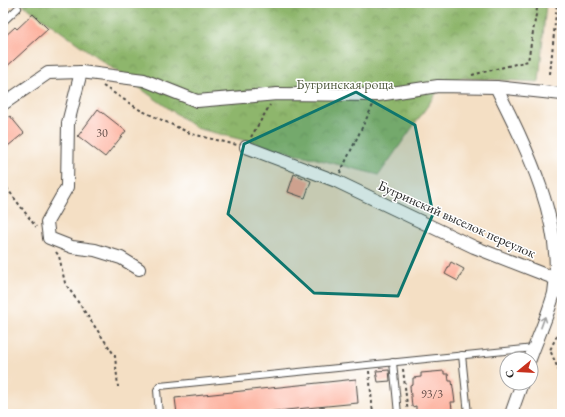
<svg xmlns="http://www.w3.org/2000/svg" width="565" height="417" viewBox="0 0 565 417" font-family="'EB Garamond',serif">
  <defs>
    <pattern id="forest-crowns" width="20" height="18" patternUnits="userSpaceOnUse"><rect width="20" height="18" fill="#8eb66c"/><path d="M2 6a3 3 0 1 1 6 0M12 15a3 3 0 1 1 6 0" fill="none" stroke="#749459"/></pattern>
  </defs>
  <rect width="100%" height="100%" fill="#fff"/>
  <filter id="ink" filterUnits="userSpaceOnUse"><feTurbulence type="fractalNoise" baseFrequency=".025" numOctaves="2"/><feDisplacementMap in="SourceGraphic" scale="8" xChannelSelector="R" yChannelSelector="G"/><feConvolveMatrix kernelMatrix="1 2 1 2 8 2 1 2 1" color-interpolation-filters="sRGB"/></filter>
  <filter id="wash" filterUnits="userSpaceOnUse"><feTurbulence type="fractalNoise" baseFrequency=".012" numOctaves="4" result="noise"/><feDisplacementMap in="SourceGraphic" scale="16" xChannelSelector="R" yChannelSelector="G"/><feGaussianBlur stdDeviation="0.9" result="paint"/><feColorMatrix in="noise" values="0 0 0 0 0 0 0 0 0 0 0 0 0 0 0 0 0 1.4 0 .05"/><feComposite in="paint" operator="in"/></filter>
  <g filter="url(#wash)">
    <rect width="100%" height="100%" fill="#f4dfc4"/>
    <!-- forest -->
    <path fill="url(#forest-crowns)" stroke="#5c704c" d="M21,3H546L539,82L461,78L438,91L379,175L196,128Z"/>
    <g id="blocks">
      <!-- building -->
      <g fill="#fdac97">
        <path d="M33,14L48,29L3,70V38L15,27L17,29Z"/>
        <path d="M98,109L126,131L105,157L78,136Z"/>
        <path d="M10,116L24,133L3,150V121Z"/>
        <path d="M294,174L311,181L305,198L288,192Z"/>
        <path d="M451,262L464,269L458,281L445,274Z"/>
        <path d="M389,370L390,381L378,382L376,371Z"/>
        <path d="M444,371V374H448L449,381H452L455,402H451L452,409L448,410V413L441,414L416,413V406L412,407L410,386L413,385V378L421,377V373Z"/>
        <path d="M356,379L358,403L245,414H177L175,398Z"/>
      </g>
    </g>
  </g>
  <g filter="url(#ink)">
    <use href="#blocks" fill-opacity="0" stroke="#494642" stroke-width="1"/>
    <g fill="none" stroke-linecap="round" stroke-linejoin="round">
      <defs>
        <g id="service">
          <path d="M3,22L18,8"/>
          <path d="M462,355L468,414"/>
          <path d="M393,362L398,414"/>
          <path d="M159,414L157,390L160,386L534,348"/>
        </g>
        <g id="minor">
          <path d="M81,72L68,123L67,187L47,222L49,238L72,247L95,250L121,258L139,269"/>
          <path d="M496,87C526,147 565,224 554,293C548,315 538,337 530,359"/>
          <path d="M3,104L48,73L81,72L144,80L197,101L277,94L378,95L438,86L496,87L562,94"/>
          <path d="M246,147L336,181L474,247L556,279"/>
          <path d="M511,414L522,383"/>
        </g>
      </defs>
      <!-- service casing -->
      <use href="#service" stroke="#494642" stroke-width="8"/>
      <!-- minor casing -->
      <use href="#minor" stroke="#494642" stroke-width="14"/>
      <!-- path -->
      <g stroke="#494642" stroke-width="2" stroke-dasharray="3 3" stroke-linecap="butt">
        <path d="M550,74L557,3"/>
        <path d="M472,75L528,61L538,3"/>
        <path d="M103,86L140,110L192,134L237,145"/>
        <path d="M251,137L270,105"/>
        <path d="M340,173L373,105"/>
        <path d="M3,183L36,227"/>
        <path d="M56,252L59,256L65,283L115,356L118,387"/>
        <path d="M562,325L550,350L562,378"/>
        <path d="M403,369L408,414"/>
        <path d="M369,371L373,414"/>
      </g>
      <!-- service -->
      <use href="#service" stroke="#fff" stroke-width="6"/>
      <!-- minor -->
      <use href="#minor" stroke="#fff" stroke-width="12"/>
    </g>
    <!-- one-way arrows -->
    <defs><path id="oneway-shaft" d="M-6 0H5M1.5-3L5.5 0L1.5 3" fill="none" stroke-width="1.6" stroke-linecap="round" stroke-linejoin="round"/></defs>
    <use stroke="#a0a0a0" href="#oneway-shaft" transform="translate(543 322) rotate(-70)"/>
  </g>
  <!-- marked area -->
  <path fill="#0f766e" fill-opacity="0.2" stroke="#0f766e" stroke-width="3" stroke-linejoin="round" d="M356,92L415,125L433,214L398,296L314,293L228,214L244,144Z"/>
  <g text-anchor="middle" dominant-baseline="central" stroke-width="3" stroke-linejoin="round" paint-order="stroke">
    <!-- number labels -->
    <g font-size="12" fill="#604b46">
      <text x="102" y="133">30</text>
      <text x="432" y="394">93/3</text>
    </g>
    <!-- park labels -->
    <g font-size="14" fill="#545e43" stroke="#fff">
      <text x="345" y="84">Бугринская роща</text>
    </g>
    <!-- street labels -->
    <g font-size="14" fill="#2b2b2b" stroke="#fff">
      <text transform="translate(457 219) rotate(24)">Бугринский выселок переулок</text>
    </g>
  </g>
  <!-- margin -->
  <rect width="565" height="417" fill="none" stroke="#fff" stroke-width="16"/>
  <!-- north arrow -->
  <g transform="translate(519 371) rotate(252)"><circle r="19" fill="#ffffff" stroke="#aaaaaa"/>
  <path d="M0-3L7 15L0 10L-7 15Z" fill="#c8321e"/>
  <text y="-6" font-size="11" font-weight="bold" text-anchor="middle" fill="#2b2b2b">С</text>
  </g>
</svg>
